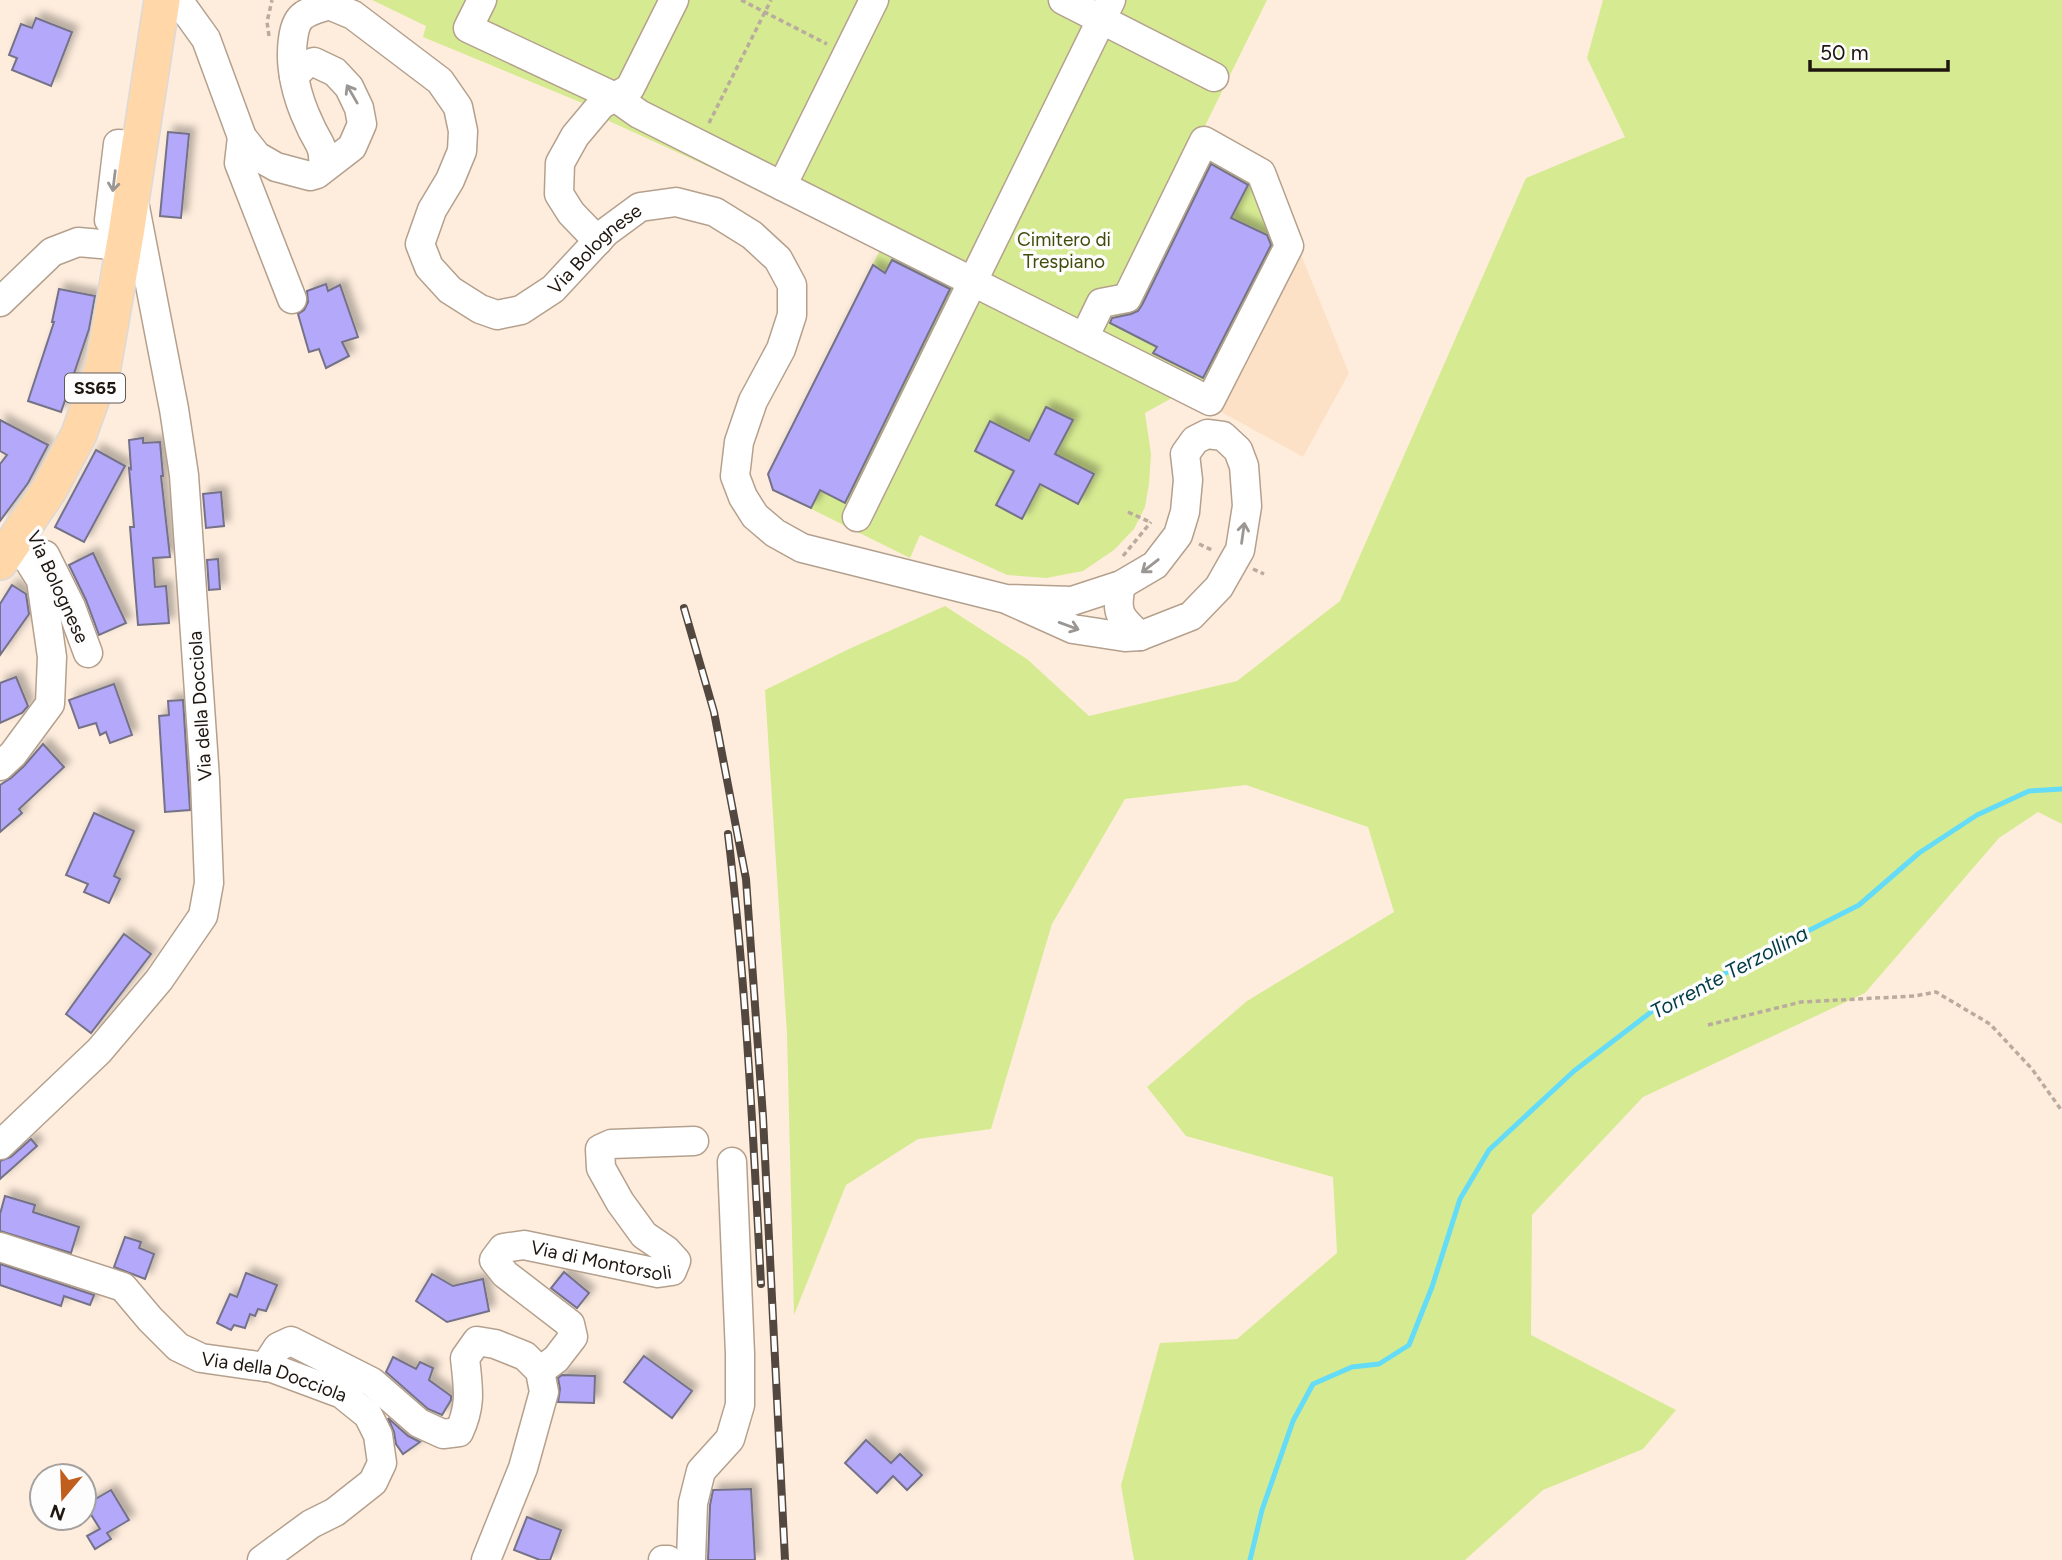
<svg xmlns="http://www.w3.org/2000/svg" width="2062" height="1560" viewBox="0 0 2062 1560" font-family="Figtree,sans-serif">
  <defs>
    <filter id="shadow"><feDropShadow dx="6" dy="-6" stdDeviation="3.5" flood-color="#0004"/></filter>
  </defs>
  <rect width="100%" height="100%" fill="#feeddd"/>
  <!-- built -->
  <path fill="#fce1c7" d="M1298,247L1349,373L1303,457L1214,408Z"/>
  <!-- green -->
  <g fill="#d6ea92">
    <path d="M372,0H1267L1202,132L1269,165L1298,247L1214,408L1179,394L1145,413L1151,454L1149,484L1145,507L1134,529L1114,550L1083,571L1046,578L1007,575L920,535L910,558L773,490L768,474L882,246L609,121L606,108L587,105L423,37L426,26Z"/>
    <path d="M1603,0H2062V824L2038,812L1999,838L1865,993L1643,1097L1532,1215L1531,1335L1676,1410L1643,1449L1543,1490L1465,1560H1134L1121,1485L1160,1343L1237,1339L1337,1253L1333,1177L1186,1136L1147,1087L1247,1001L1394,912L1368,827L1246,785L1125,799L1052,924L991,1129L918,1139L846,1185L794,1315L787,1034L765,690L849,649L945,606L1027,659L1089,716L1237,681L1340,601L1526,178L1625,137L1587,58Z"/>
  </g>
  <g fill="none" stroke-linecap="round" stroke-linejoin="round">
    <!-- stream -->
    <path stroke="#64dcf8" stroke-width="5" d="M1250,1560L1262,1510L1293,1421L1313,1384L1352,1367L1379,1364L1409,1345L1432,1287L1460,1199L1489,1150L1574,1071L1655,1009L1859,905L1919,853L1977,815L2029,791L2062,789"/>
  </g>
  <!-- building -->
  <g fill="#b3a8f9" stroke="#747288" stroke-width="2" filter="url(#shadow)">
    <path d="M36,18L72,32L51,86L12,70L17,58L9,55L21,24L32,28Z"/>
    <path d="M168,132L189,134L181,218L160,216Z"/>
    <path d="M1211,164L1248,185L1231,218L1267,235L1271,245L1203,378L1153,353L1157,347L1110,323L1112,318L1131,314L1138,311L1142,305Z"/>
    <path d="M892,260L950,289L845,503L820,490L811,508L773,490L768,474L873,265L885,273Z"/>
    <path d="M326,284L328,291L340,285L358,337L342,342L349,356L326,368L319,349L309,352L298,314L304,310L308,302L307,291Z"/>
    <path d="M59,289L95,296L89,329L61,412L28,401L54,322H52Z"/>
    <path d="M1046,407L1073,420L1055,454L1094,474L1078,504L1040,484L1022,519L996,505L1014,471L975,451L990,421L1029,441Z"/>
    <path d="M0,420L48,445L28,483L0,521V464L7,455L0,451Z"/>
    <path d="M143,438V443L160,442L163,476H161L170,557L153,558L155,587L166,586L169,623L138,625L130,527H134L129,468L131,469L129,440Z"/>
    <path d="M96,450L125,466L84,542L55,527Z"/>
    <path d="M221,492L224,526L206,528L203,494Z"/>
    <path d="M93,553L126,623L99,635L86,600L69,565Z"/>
    <path d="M218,559L220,589L209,590L207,560Z"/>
    <path d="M12,585L26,594L29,614L0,655V604Z"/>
    <path d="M16,677L28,706L22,713L0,723V683Z"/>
    <path d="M114,684L132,735L110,743L106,732L100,735L96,723L79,728L69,700Z"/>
    <path d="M183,700L190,810L165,812L159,716L169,715L168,701Z"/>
    <path d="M43,744L64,767L19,809L22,813L0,832V785L11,778L24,766Z"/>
    <path d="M94,813L134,831L114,876L120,879L109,903L84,892L88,884L66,875Z"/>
    <path d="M124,934L151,954L91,1033L66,1014Z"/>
    <path d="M31,1139L37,1146L0,1179V1161L11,1157Z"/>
    <path d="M5,1196L35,1205L33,1212L79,1227L71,1253L0,1231V1214Z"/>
    <path d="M125,1237L141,1242L139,1248L154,1254L145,1279L114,1267Z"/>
    <path d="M0,1264L94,1295L90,1305L64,1296L61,1306L0,1285Z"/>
    <path d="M564,1272L589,1293L577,1308L551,1288Z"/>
    <path d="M246,1273L277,1285L266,1311L258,1309L255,1316L250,1314L245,1328L234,1325L231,1330L217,1323L230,1294L237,1297Z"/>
    <path d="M432,1274L453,1286L483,1279L489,1311L447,1322L416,1301Z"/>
    <path d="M644,1356L692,1391L672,1418L624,1382Z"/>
    <path d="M393,1357L416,1369L420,1362L433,1368L429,1380L451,1396V1400L442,1415L428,1409L386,1372Z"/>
    <path d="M562,1375L595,1376L594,1403L558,1402L560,1389L558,1378Z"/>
    <path d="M388,1418L408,1436L420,1442L403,1454L396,1444L394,1432Z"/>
    <path d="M866,1440L891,1463L900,1454L922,1475L907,1490L893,1476L877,1493L845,1463Z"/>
    <path d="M751,1489L755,1560H708L710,1505L713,1490Z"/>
    <path d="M111,1490L129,1520L107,1533L111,1539L95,1549L87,1536L100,1529L85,1505Z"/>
    <path d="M527,1517L561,1530L550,1560H540L514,1550Z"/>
  </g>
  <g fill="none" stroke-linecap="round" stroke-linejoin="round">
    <defs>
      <g id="minor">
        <path d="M178,0L206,39L242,137L257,156L276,167L310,176L317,174L352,147L362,124L359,108L349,87L335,72L314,62L305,65L294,76"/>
        <path d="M482,0L468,28L615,97L639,114L1210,401L1289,246L1261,173L1204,141L1127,298L1101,303L1084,338"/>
        <path d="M1063,0L1214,77"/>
        <path d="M242,137L239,163L292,299"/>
        <path id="s1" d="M323,168C325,144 317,143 309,123C297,98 289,67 293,39C294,31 296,20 304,15C311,10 321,8 329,5L353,15L440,81L458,107L463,131L462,151L450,180L432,210L420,244L429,267L450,290L480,309L497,315L521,310L553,289L606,232L640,207L676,202L715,212L752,235L778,259L792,285V315L781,349L753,401L739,442L735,476L743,497L755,516L775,533L802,548L1006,599L1073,629L1125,637L1140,636L1191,616L1219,587L1240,550L1247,506L1244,466L1238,450L1223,436L1207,434L1195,440L1185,454L1188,480L1185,512L1178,535L1155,565L1121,585L1072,601L1006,599"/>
        <path d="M782,186L874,0"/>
        <path d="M128,222L109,220L118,144L139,146"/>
        <path d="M598,241L571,213L559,194L560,163L575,136L601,105L630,88L674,0"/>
        <path d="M0,302L52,252L78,242L124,246"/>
        <path d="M857,517L1111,0"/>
        <path d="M45,555L71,607L88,653"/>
        <path d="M1121,585C1115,614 1120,617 1140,636"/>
        <path d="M0,766L13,754L50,704L52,657L41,580L15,539"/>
        <path d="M0,1145L99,1051L159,980L203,916L209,883L205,779L184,475L174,409L135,207"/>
        <path id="s2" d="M0,1247L123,1287L150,1319L178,1347L201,1358L272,1368L342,1394L368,1415L378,1435L382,1463L373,1482L335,1512L311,1524L262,1560"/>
        <path d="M265,1367L278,1347L291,1341L372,1382L419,1423L443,1434L459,1432C472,1404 468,1388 465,1358L477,1341L495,1344L525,1356L540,1371L544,1392L523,1468L486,1560"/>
        <path id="s3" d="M540,1371L556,1359L573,1337L570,1324L505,1274L494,1260L503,1248L524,1245L658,1273L672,1271L676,1261L666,1250L644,1235L620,1202L601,1168L600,1149L611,1144L694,1141"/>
        <path d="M663,1560H668"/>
        <path d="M691,1560L693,1503L701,1471L730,1439L740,1405V1354L732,1162"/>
      </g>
      <path id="major" d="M0,562L49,490L79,434L103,367L126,234L162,0"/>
    </defs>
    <!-- minor casing -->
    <use href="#minor" stroke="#b4a08d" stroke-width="31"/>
    <!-- major casing -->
    <use href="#major" stroke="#dbdad9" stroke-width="38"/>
    <!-- path -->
    <g stroke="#b9ab9e" stroke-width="3.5" stroke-dasharray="5 3.5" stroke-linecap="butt">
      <path d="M741,0L827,44"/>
      <path d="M269,36L267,22L272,0"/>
      <path d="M709,123L771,0"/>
      <path d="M1128,512L1150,522"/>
      <path d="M1199,544L1214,551"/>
      <path d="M1123,556L1151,522"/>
      <path d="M1253,569L1264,574"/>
      <path d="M1708,1025L1801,1002L1915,996L1936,992L1990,1024L2032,1069L2062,1111"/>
    </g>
    <!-- minor -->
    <use href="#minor" stroke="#fff" stroke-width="28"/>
    <!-- major -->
    <use href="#major" stroke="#ffd7a9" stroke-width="35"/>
    <defs>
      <g id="rail">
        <path d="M684,608L714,712L746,879L763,1117L785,1560"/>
        <path d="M728,834C746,983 753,1134 761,1284"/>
      </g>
    </defs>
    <!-- rail casing -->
    <use href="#rail" stroke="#53483f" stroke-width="8"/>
    <!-- rail -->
    <use href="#rail" stroke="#fdfdfd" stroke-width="5" stroke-dasharray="16" stroke-linecap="butt"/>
  </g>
  <!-- one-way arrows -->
  <defs><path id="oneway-shaft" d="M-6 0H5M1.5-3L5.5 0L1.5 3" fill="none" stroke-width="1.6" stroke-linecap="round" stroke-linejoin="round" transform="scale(1.75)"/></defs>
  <g stroke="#9a9693">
    <use href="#oneway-shaft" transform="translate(352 94) rotate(-120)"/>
    <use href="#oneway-shaft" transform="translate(114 181) rotate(97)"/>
    <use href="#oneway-shaft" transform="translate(1243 533) rotate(-82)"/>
    <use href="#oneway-shaft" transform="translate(1150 566) rotate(142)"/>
    <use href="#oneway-shaft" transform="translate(1069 626) rotate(20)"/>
  </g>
  <g text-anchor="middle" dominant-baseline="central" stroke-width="7" stroke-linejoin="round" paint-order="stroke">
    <!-- shield labels -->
    <rect fill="#fdfdfd" stroke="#615b56" stroke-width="2" x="65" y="373.5" width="60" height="29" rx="5"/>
    <g font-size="18" font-weight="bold" fill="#1e160f">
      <text x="95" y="388">SS65</text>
    </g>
    <!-- park labels -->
    <g font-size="19" fill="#414c0b" stroke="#fdfdfd">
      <text x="1064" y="239">Cimitero di<tspan x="1064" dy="22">Trespiano</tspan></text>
    </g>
    <!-- street labels -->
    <g font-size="19" fill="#1e160f" stroke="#fdfdfd">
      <text stroke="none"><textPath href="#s1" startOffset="733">Via Bolognese</textPath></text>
      <text transform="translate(58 587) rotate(65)">Via Bolognese</text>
      <text transform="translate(200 706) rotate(-94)">Via della Docciola</text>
      <text stroke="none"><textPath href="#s3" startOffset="276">Via di Montorsoli</textPath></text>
      <text stroke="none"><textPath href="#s2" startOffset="312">Via della Docciola</textPath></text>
    </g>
    <!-- water labels -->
    <g font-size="21" font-style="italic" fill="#013c47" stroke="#fdfdfd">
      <text transform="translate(1729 972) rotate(-28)">Torrente Terzollina</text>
    </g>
  </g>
  <!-- north arrow -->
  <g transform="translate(63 1497) rotate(199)"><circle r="33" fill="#fdfdfd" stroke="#a4a19e" stroke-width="2"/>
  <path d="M0-5L12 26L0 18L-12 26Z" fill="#bf5e1d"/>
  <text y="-10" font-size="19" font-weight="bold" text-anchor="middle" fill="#1e160f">N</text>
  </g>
  <!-- scale -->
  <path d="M1810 60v10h138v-10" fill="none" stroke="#1e160f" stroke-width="3.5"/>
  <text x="1820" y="60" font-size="21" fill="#1e160f" stroke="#fdfdfd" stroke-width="5" paint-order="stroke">50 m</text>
</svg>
